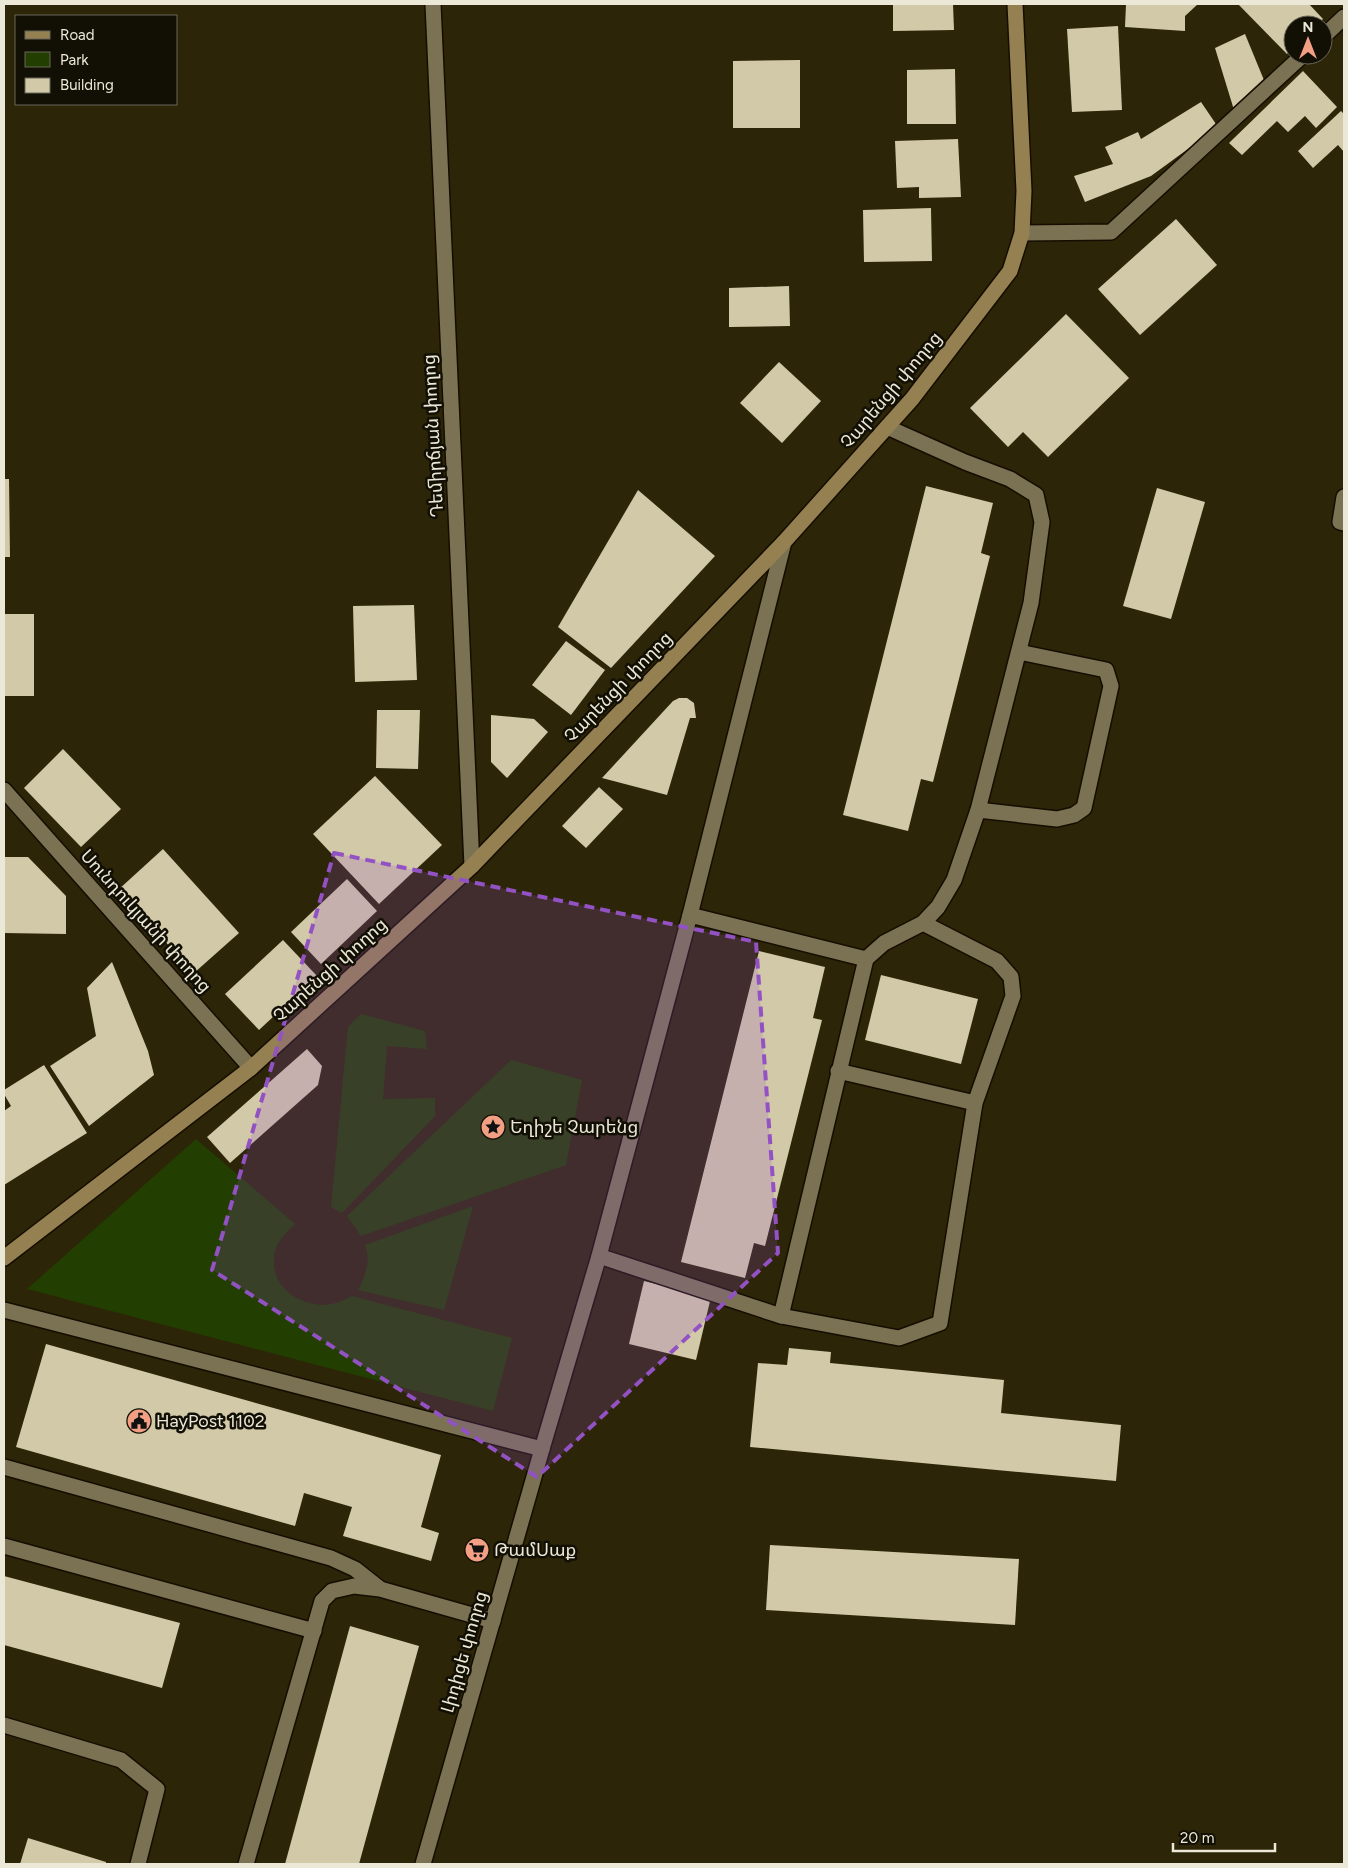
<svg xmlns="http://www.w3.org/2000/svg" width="1348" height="1868" viewBox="0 0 1348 1868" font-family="Figtree,'Noto Sans Armenian',sans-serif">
  <rect width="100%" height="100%" fill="#2d2508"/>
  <!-- green -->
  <g fill="#223e00">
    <path d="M361,1014L425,1031L427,1049L387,1046L383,1099L435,1098V1116L342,1213L331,1207L348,1027Z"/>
    <path d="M511,1060L582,1080L566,1165L361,1236L347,1216Z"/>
    <path d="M196,1139L295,1224C288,1231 279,1239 276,1248C266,1280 291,1303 322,1305C333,1305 343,1301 352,1296L512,1338L493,1411L27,1289Z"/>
    <path d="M473,1206L444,1310L358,1290C366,1275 371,1261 365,1245Z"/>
  </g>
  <!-- building -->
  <g fill="#d2c9a8">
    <path d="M893,4H953L954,30L893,31Z"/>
    <path d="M1126,4H1198L1185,16V31L1125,27Z"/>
    <path d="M1238,4H1309L1323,19L1317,25H1293V48L1287,54Z"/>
    <path d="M1118,26L1122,110L1072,112L1067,29Z"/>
    <path d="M1245,34L1266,85L1234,110L1215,48Z"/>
    <path d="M800,60V128H733V61Z"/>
    <path d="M955,69L956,124H907V70Z"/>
    <path d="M1303,71L1337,107L1316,128L1305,116L1288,132L1277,121L1242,155L1229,143Z"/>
    <path d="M1201,102L1218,127L1151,176L1085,202L1074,176L1113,164L1105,147L1138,132L1141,139Z"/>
    <path d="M1341,111L1344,114V152L1338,145L1313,168L1298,151Z"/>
    <path d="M958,139L961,197L919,198V187L897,188L895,141Z"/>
    <path d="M931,208L932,261L864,262L863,210Z"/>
    <path d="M1176,219L1217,265L1140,335L1098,289Z"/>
    <path d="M789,286L790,326L729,327V288Z"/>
    <path d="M1066,314L1129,378L1048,457L1023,432L1008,447L970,408Z"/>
    <path d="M779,362L821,401L782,443L740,403Z"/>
    <path d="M4,479H9L10,557H4Z"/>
    <path d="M926,486L993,503L981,553L990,556L933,782L921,779L908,831L843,815Z"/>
    <path d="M1157,488L1205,502L1171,619L1123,606Z"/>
    <path d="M638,490L715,556L611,668L558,627Z"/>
    <path d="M414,605L417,680L355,682L353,606Z"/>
    <rect x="4" y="614" width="30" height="82"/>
    <path d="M566,641L605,670L571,715L532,685Z"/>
    <path d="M679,698H687L694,703L696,718H690L667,795L602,778L673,701Z"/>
    <path d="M377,710H420L418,769L376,768Z"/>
    <path d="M491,715L534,719L548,732L507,778L491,762Z"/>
    <path d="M63,749L121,809L81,847L24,788Z"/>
    <path d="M375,776L442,845L379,904L313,834Z"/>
    <path d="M599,787L623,809L586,848L562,826Z"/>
    <path d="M163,849L239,933L194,973L118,890Z"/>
    <path d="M4,857H28L66,896V934L4,933Z"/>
    <path d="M347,879L377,911L321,964L291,932Z"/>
    <path d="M283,940L317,976L259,1030L225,994Z"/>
    <path d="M759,951L825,967L813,1018L822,1020L765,1246L754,1243L745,1278L681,1262Z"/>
    <path d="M112,962L148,1051L154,1075L89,1126L50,1066L96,1036L87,988Z"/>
    <path d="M881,975L978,999L961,1064L865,1040Z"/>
    <path d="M307,1049L322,1066L318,1085L230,1163L207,1137Z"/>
    <path d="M44,1065L87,1133L4,1185V1111L11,1106L4,1094V1090Z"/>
    <path d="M644,1281L711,1297L696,1360L629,1344Z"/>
    <path d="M46,1344L441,1455L421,1527L439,1533L431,1561L343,1536L352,1507L304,1493L295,1526L16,1447Z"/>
    <path d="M789,1348L831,1352L830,1363L1004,1380L1001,1413L1121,1425L1116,1481L750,1447L758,1363L787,1365Z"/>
    <path d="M770,1545L1019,1559L1015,1625L766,1610Z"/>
    <path d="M4,1576L180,1623L162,1688L4,1645Z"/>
    <path d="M350,1626L419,1646L359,1864H285Z"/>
    <path d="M28,1838L106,1862V1864H20Z"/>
  </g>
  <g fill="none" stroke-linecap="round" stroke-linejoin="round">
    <defs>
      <g id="lane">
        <path d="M1344,497L1340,522L1344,523"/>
        <path d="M978,810L1057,819L1074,815L1084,808L1111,686L1106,670L1019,652"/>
        <path d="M690,915L866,959L781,1316"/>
        <path d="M923,923L997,961L1011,977L1013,996L975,1103"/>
        <path d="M866,959L884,943L923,923L938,907L954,880L978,810L1031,603L1042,522L1036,495L1010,479L965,462L887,427"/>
        <path d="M599,1256L781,1316L899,1338L940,1323L975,1103L838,1071"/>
        <path d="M4,1467L331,1558L355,1569L379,1588"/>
        <path d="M4,1546L314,1631"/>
        <path d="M4,1725L121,1760L157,1789L138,1864"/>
        <path d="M246,1864L322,1601L332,1591L354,1586L380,1589L493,1621"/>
      </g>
      <g id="street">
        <path d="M433,4L472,866"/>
        <path d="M1323,37L1344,17"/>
        <path d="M1022,233L1111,232L1303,55"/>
        <path d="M4,790L251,1068"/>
        <path d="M4,1310L542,1449L599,1256L690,915L784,542"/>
        <path d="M423,1864L542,1449"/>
      </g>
      <path id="secondary" d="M4,1258L251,1068L472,866L784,542L912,399L1010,271L1022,233L1024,191L1015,4"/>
    </defs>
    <!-- lane casing -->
    <use href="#lane" stroke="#150e00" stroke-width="18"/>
    <!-- street casing -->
    <use href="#street" stroke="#150e00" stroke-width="18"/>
    <!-- secondary casing -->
    <use href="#secondary" stroke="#150e00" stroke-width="18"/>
    <!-- lane -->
    <use href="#lane" stroke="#7b7254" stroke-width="15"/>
    <!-- street -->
    <use href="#street" stroke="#7b7254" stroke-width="15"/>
    <!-- secondary -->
    <use href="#secondary" stroke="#948050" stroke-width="15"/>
  </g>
  <!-- marked area -->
  <path fill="#9252c4" fill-opacity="0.2" stroke="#9252c4" stroke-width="4" stroke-dasharray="10 6" stroke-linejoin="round" d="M334,853L756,942L778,1253L537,1477L212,1270Z"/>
  <!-- icons -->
  <defs>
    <symbol id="sight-disc" viewBox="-11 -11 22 22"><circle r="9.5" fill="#f39f84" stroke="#120f04"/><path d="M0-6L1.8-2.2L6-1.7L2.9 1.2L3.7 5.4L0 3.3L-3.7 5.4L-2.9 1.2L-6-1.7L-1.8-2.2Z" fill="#111"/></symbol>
    <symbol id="civic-disc" viewBox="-11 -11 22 22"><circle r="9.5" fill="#f39f84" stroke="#120f04"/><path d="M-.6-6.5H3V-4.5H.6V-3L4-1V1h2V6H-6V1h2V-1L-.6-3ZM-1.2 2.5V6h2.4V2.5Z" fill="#111"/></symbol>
    <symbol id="supermarket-disc" viewBox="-11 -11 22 22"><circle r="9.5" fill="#f39f84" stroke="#120f04"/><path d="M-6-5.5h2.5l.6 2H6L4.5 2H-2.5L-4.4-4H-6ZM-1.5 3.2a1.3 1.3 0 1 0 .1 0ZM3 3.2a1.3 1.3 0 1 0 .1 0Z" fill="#111"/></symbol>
  </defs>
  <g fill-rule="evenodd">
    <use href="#sight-disc" x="479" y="1113" width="28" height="28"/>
    <use href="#civic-disc" x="125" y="1407" width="28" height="28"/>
    <use href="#supermarket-disc" x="463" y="1536" width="28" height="28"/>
  </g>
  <g text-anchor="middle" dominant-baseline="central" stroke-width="5" stroke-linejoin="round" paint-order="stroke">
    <!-- street labels -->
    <g font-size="18" fill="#ece8d7" stroke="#120f04">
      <text transform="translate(891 390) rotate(-50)">Չարենցի փողոց</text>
      <text transform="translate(433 436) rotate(-93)">Դեմիրճյան փողոց</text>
      <text transform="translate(618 687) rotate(-46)">Չարենցի փողոց</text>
      <text transform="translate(146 921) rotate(48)">Սունդուկյանի փողոց</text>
      <text transform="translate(330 970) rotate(-42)">Չարենցի փողոց</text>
      <text transform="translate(464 1652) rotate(-74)">Լիդիցե փողոց</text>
    </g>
    <!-- poi labels -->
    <g font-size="18" fill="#ece8d7" stroke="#120f04" text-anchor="start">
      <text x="510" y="1127">Եղիշե Չարենց</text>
      <text x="156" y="1421">HayPost 1102</text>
      <text x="494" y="1550">ԹամՍաք</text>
    </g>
  </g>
  <!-- border -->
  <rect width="1348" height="1868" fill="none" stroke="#ece8d7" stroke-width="10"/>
  <!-- legend -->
  <rect x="15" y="15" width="162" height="90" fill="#120f04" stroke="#696658"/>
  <rect x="25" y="31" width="25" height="8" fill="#948050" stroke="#696658"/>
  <text x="60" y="40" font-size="15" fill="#ece8d7">Road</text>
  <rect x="25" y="52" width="25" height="15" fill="#223e00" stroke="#696658"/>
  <text x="60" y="65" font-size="15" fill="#ece8d7">Park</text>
  <rect x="25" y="78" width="25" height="15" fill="#d2c9a8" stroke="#696658"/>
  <text x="60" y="90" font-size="15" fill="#ece8d7">Building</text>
  <!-- north arrow -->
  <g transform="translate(1308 40)"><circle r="24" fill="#120f04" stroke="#696658"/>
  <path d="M0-4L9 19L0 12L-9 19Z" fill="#f39f84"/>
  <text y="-8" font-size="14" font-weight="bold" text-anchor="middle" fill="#ece8d7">N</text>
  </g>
  <!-- scale -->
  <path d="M1173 1843v8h102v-8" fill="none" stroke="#ece8d7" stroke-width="2.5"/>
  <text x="1180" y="1843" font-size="15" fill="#ece8d7" stroke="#120f04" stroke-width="4" paint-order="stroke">20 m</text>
</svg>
